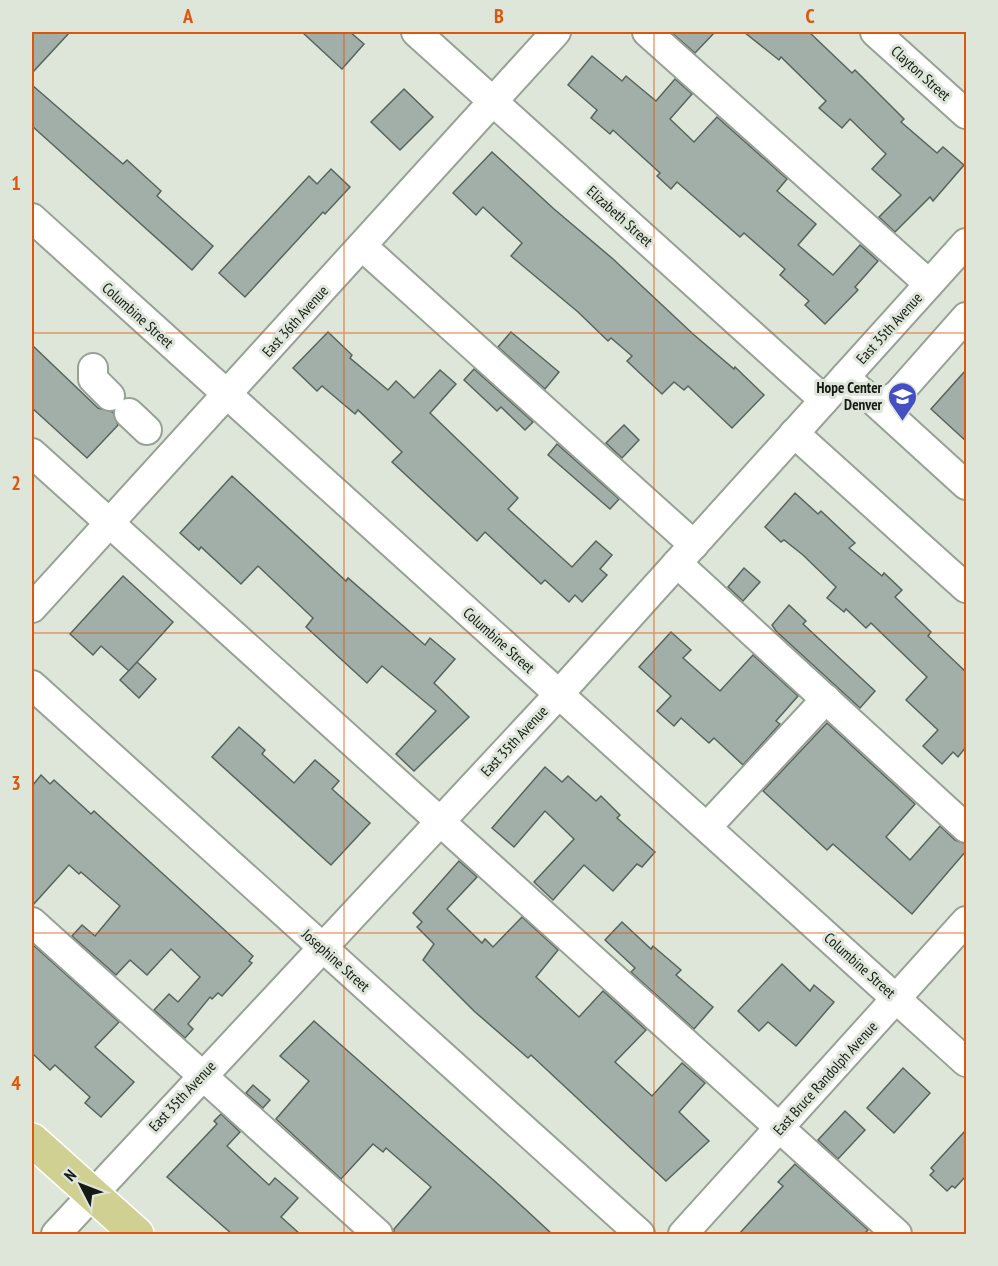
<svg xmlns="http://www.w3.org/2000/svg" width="998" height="1266" viewBox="0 0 998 1266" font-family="'PT Sans Narrow',sans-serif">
  <rect width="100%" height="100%" fill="#dde6d9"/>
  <!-- building -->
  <g fill="#a1afa8" stroke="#58655e" stroke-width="1.5">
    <path d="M32,32H70L32,73Z"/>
    <path d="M302,32H350L364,44L342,69Z"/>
    <path d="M671,32H715L695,53Z"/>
    <path d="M744,32H809L852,73L855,70L904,119L901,122L937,153L943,147L964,165L933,201L930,197L895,232L879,217L901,195L872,169L886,154L850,119L842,128L819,108L826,101L781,57L779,60Z"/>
    <path d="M592,56L622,81L626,76L656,101L675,79L692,94L670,119L694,142L717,117L787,179L777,191L816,224L798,245L833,275L860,245L878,261L855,287L858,290L825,324L805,305L809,301L780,275L785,269L744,233L740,237L677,182L671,189L657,176L660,173L613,130L610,134L591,118L597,110L568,85Z"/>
    <path d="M32,85L123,164L127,160L161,191L157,196L213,246L192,270L32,126Z"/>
    <path d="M404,89L433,117L400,150L371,122Z"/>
    <path d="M492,152L554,209L613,259L693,334L734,369L735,367L764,395L732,428L688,386L684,390L674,382L662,394L627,361L632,356L611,338L608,341L578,312L511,256L522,243L483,207L476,215L453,193Z"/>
    <path d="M331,169L350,187L325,214L323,212L245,297L219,273L309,176L317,184Z"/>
    <path d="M328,332L352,355L350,358L388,390L396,381L414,398L440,370L456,384L430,413L518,498L508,509L572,567L596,541L612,555L600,569L607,575L582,602L575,595L569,602L545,580L541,584L485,532L477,541L392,462L402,452L358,410L355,414L322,386L317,391L293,368Z"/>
    <path d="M511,332L559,372L545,389L498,347Z"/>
    <path d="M32,345L98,408L113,412L118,425L87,458L32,408Z"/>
    <path d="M474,369L533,422L525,430L501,407L497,411L464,380Z"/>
    <path d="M966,370V441L931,409Z"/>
    <path d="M624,425L639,440L622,458L606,443Z"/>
    <path d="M557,444L619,499L610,509L548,455Z"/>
    <path d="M232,476L346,581L348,578L425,645L430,638L455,659L434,683L469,717L414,771L396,754L436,711L382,666L367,683L306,627L313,618L258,566L241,584L201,547L199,550L180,533Z"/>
    <path d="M795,493L818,514L821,511L855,543L849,548L882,576L884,573L902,590L895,597L931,632L928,636L966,672V747L958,757L953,752L942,764L923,746L938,730L906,700L927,677L871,623L866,628L846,609L844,612L827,598L836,587L803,555L784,540L781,542L765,527Z"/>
    <path d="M744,568L760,582L743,601L728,587Z"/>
    <path d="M123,576L173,622L129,671L101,646L93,655L70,634Z"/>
    <path d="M789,605L806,621L803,624L875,691L860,708L776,631L772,625Z"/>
    <path d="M671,632L691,650L683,658L720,691L753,655L798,696L776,721L780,724L743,765L714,738L709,743L681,718L674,726L657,711L671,696L639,667Z"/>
    <path d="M137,662L156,679L139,698L120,680Z"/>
    <path d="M827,723L915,804L886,837L910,860L940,826L955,840L966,844V851L912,914L833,844L827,850L763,791Z"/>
    <path d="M239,727L265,750L262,754L294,783L315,760L339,781L332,789L370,823L331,865L212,757Z"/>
    <path d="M545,767L562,782L568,776L596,801L601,796L620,815L617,818L655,852L642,867L637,864L613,891L584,865L553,900L534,882L574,839L545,811L514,847L492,828Z"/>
    <path d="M41,775L50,784L54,780L91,814L94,811L253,956L249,961L252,963L222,996L218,993L212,999L210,997L188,1024L193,1029L185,1038L154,1010L169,994L178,1002L200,977L171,949L147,975L130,960L116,975L72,936L82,925L95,936L120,906L81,872L79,874L69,865L32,906V786Z"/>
    <path d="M459,861L477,877L447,909L482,943L485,939L493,947L522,917L558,950L536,977L579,1017L603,991L646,1030L615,1062L652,1096L682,1063L705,1083L679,1112L709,1141L666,1181L531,1055L528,1058L474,1011L423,960L434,944L417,927L422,922L413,913Z"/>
    <path d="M622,922L651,949L653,946L681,970L676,975L713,1007L694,1029L631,972L635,968L605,940Z"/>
    <path d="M32,944L119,1022L95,1047L134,1082L101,1117L85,1103L90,1097L55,1065L50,1070L32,1053Z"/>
    <path d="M782,964L810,991L814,985L834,1002L796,1046L768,1022L759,1031L738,1011Z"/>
    <path d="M314,1021L499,1185L552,1234H394V1229L431,1187L386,1148L383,1152L373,1144L341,1179L276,1119L309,1081L280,1056Z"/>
    <path d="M903,1068L930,1093L894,1133L867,1108Z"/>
    <path d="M253,1085L270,1100L263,1108L246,1093Z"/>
    <path d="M845,1111L865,1130L838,1159L818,1140Z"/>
    <path d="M221,1114L240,1132L227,1146L269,1185L275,1178L298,1198L281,1217L300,1234H232L167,1177L217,1124L214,1121Z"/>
    <path d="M966,1130V1176L955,1188L952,1186L947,1191L930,1175L934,1171L931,1168Z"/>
    <path d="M795,1164L868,1230L864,1234H739L783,1186L778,1182Z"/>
  </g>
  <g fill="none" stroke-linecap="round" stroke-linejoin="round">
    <defs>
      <g id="minor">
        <path d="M416,32L824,400"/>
        <path d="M647,32L929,284"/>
        <path d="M875,32L966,114"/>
        <path d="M32,218L966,1062"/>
        <path d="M362,246L694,545"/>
        <path d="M93,368V379L110,396"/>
        <path d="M845,377C864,393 875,412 898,394L966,317"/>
        <path d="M876,403L966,485"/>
        <path d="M129,413L147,430"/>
        <path d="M794,433L966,588"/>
        <path d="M32,453L897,1234"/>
        <path d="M677,563L966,828"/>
        <path d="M32,608L556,32"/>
        <path d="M32,685L640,1234"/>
        <path d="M707,827L826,699"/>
        <path d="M32,922L378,1234"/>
        <path d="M56,1234L559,694L966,243"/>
        <path d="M683,1234L966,921"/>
      </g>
      <path id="major" d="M32,1140L137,1234"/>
    </defs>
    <!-- minor casing -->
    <use href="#minor" stroke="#98a195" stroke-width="32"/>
    <!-- major casing -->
    <use href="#major" stroke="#fff" stroke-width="36"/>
    <!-- minor -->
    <use href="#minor" stroke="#fff" stroke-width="28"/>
    <!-- major -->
    <use href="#major" stroke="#d0d092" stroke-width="33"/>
  </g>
  <!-- grid -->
  <path fill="none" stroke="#de560c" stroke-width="1.5" stroke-opacity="0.55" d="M344,32V1234M654,32V1234M32,333H966M32,633H966M32,933H966"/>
  <!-- icons -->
  <defs>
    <symbol id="school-pin" viewBox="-11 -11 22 30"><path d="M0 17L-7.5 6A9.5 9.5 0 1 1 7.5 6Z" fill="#434fc3" stroke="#dde6d9"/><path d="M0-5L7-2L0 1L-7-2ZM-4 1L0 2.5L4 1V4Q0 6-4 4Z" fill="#fff"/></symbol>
  </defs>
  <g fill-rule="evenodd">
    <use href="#school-pin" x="886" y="380" width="33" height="45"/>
  </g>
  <g text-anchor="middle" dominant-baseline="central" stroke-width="6" stroke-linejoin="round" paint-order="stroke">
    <!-- street labels -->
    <g font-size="15" fill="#161915" stroke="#dde6d9">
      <text transform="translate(921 73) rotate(42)">Clayton Street</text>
      <text transform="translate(620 216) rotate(42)">Elizabeth Street</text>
      <text transform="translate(138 315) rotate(42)">Columbine Street</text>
      <text transform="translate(295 321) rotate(-48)">East 36th Avenue</text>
      <text transform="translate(889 328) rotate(-48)">East 35th Avenue</text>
      <text transform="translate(499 640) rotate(42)">Columbine Street</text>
      <text transform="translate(514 741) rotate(-47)">East 35th Avenue</text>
      <text transform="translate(336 960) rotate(42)">Josephine Street</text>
      <text transform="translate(860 965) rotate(42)">Columbine Street</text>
      <text transform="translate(825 1078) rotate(-48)">East Bruce Randolph Avenue</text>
      <text transform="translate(182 1096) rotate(-47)">East 35th Avenue</text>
    </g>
    <!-- poi labels -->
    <g font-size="15" font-weight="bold" fill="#161915" stroke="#dde6d9" text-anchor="end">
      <text x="882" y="387">Hope Center<tspan x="882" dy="17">Denver</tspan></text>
    </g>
  </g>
  <!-- border -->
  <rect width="998" height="1266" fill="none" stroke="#dde6d9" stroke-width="66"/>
  <!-- north arrow -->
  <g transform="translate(81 1185) rotate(312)" stroke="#dde6d9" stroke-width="4.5" paint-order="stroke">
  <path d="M0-4.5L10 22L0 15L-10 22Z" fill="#161915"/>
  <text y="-9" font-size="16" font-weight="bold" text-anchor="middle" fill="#161915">N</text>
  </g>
  <rect x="33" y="33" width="932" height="1200" fill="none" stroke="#de560c" stroke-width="2"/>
  <g font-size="20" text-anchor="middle" font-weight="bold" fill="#de560c">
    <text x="188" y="23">A</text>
    <text x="499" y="23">B</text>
    <text x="810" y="23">C</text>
    <text x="16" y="190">1</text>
    <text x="16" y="490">2</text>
    <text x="16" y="790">3</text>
    <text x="16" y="1090">4</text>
  </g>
</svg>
